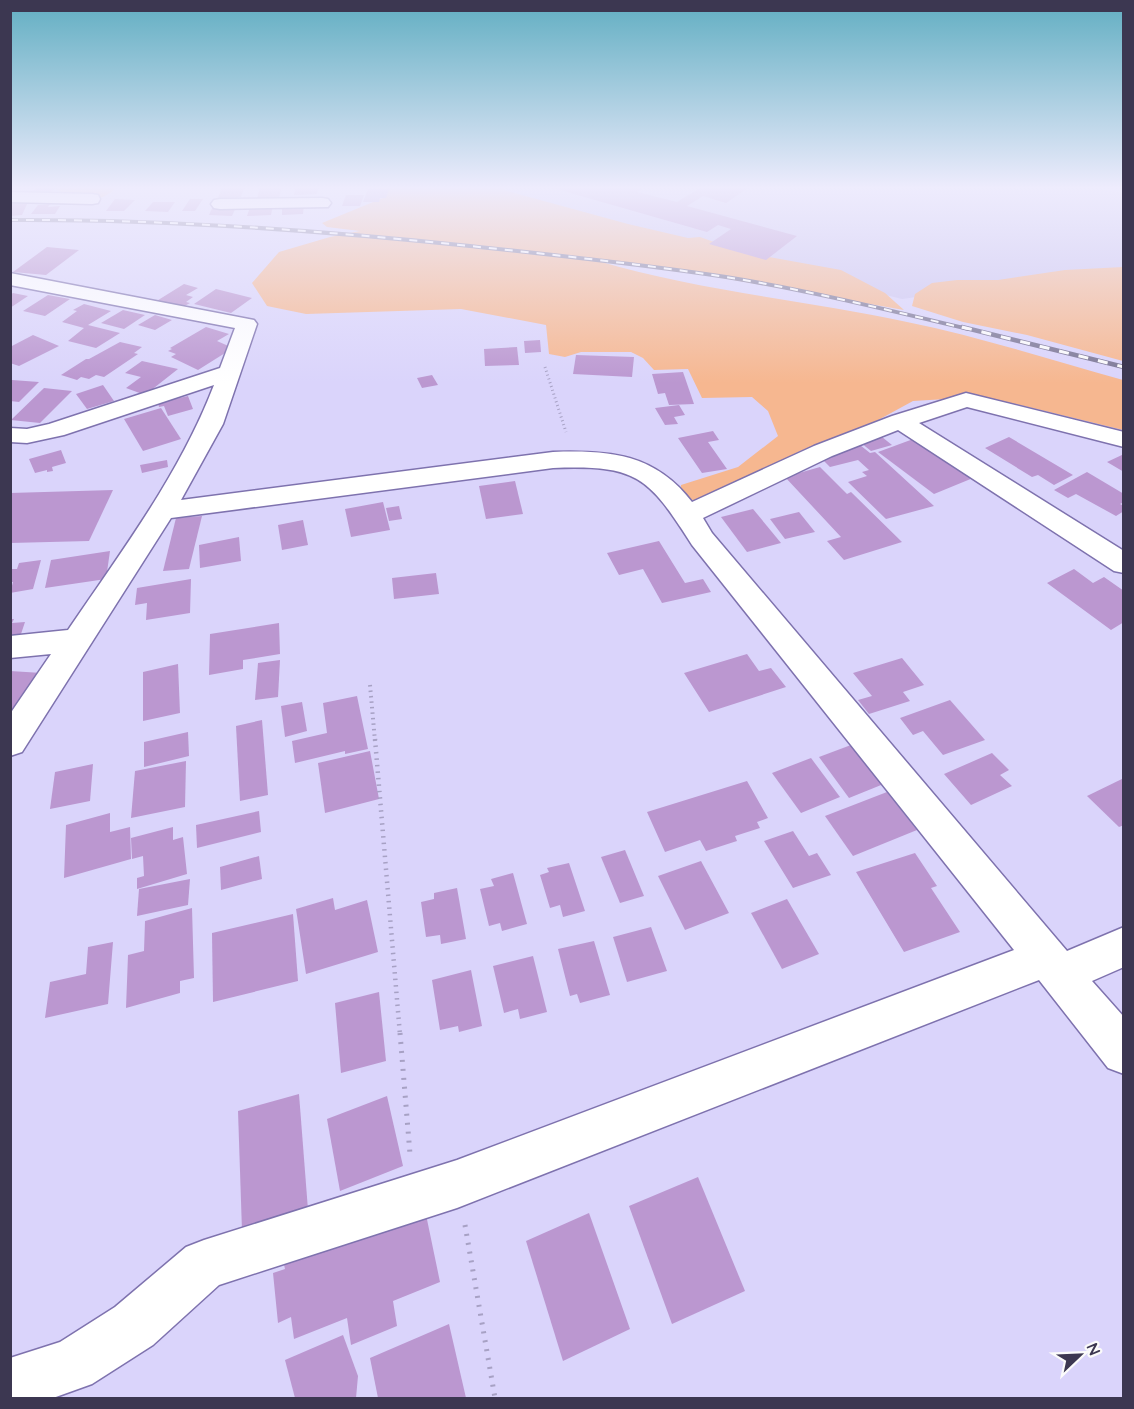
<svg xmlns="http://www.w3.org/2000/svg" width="1134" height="1409" viewBox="0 0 1134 1409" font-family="Quicksand,sans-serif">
  <rect width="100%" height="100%" fill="#dad4fb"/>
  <!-- built -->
  <path fill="#cdc6f0" d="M442,186H1085L1123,193V268L902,299Z"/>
  <!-- green -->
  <g fill="#f6b790">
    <path d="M49,186H118C96,209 73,198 49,186Z"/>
    <path d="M501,186L507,191L628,224L688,238L700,237L742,252L841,270L885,293L904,310L649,265L598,261C699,291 805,300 907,322C980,337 1052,360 1123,380V430L1016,404L963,398L913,401L858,431L800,451L705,504L681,496V485L738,467L778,436L768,411L752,397L702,398L688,369L654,370L643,358L631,352H581L565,357L549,354L546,325L461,309L306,314L267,306L252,283L279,252L330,237L360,231L327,227L322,223L383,198L374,191L377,187Z"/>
    <path d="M1123,267V361L1027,335L963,322L912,306L915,294L932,283L957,280H998L1065,270Z"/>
  </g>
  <!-- building -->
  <g fill="#bb97d0">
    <path d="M41,186H61L46,194H27Z"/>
    <path d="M245,186L241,197L218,198L222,187Z"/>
    <path d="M282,186L279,198L257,199L260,187Z"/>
    <path d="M296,186H319L317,194L294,195Z"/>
    <path d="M546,186H632L642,189L637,192L677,202L703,186H751L726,203L703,196L687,206L797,236L766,260L709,244L731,229L718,225L707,232Z"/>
    <path d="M368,189H389L386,198H380L379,202H363Z"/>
    <path d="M346,195H364L360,206H342Z"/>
    <path d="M115,199L135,200L124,211H106Z"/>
    <path d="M190,199H203L195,211H182Z"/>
    <path d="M28,202L22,215L10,216V203Z"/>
    <path d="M153,202H175L168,212L145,211Z"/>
    <path d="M50,204L48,207L60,206L55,214H31L38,205Z"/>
    <path d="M237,205L232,216L209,215L213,206Z"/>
    <path d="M273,205L271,215L247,216L250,207Z"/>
    <path d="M304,205L303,214L282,215V206Z"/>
    <path d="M47,247L79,250L46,275L13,272Z"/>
    <path d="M184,284L198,288L186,295L193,297L186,302L190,303L179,309L155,302Z"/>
    <path d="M216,289L252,298L231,313L194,304Z"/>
    <path d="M13,293L28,296L10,308V295Z"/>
    <path d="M48,295L70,299L45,316L23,311Z"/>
    <path d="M84,304L111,311L88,325L120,333L96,348L68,341L84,328L62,322L77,311L73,310Z"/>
    <path d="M123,310L145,315L124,329L101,323Z"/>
    <path d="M155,315L172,320L155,330L138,325Z"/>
    <path d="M206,327L229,334L217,341L233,348L198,370L171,357L176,354L168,351L172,349L170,348Z"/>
    <path d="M33,335L59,346L19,366L10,363V347Z"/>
    <path d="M540,340L541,352L525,353L524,341Z"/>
    <path d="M120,342L142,347L134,353L138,354L104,377L96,375L89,379L81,377L77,380L61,375L86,359H89Z"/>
    <path d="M517,347L519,365L485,366L484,349Z"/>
    <path d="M576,355L634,357L632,377L573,374Z"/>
    <path d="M142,361L178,369L145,395L126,388L141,377L125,373Z"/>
    <path d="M683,372L694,404L669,405L665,393L658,394L652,374Z"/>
    <path d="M432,375L438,385L422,388L417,378Z"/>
    <path d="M12,380L39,382L19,402L10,401Z"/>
    <path d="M103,385L114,401L87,409L76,394Z"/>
    <path d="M44,388L72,391L40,423L11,420Z"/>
    <path d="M188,396L193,409L168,416L164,406L159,407L158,403Z"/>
    <path d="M679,405L685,415L674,417L678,424L665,425L655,408Z"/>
    <path d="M161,408L181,439L143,451L124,419Z"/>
    <path d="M713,431L719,440L708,442L727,469L702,473L678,438Z"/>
    <path d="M882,437L892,445L871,451L861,443Z"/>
    <path d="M1009,437L1073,475L1054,485L1038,475L1032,477L985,448Z"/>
    <path d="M916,438L973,478L934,494L878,452Z"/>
    <path d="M860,445L870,453L875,452L934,506L886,519L848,482L867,476L862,472L869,470L858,460L830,467L819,456Z"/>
    <path d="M61,450L66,463L52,467L53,471L47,472V470L35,473L29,459Z"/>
    <path d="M1124,454V472L1107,462Z"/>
    <path d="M167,460L168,467L142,473L140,465Z"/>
    <path d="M820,467L847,494L851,492L902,542L844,560L827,541L841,537L785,477Z"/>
    <path d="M1087,472L1124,494V502L1120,504L1124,506V511L1116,516L1076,494L1068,498L1054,490Z"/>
    <path d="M515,481L523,514L486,519L479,486Z"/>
    <path d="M113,490L89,541L10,543V493Z"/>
    <path d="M383,502L390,530L351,537L345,509Z"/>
    <path d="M399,506L402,519L389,521L386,508Z"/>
    <path d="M753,509L781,543L747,552L721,517Z"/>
    <path d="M799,512L815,532L785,539L770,519Z"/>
    <path d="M202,516L189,569L163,571L176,518Z"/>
    <path d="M303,520L308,545L282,550L278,525Z"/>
    <path d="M239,537L241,561L200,568L199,545Z"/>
    <path d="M659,541L685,583L703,579L711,592L662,603L643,569L619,575L607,553Z"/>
    <path d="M110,551L106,579L45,588L51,560Z"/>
    <path d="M41,560L33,589L10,593L13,582H10V569H17L19,563Z"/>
    <path d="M1074,569L1093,583L1104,577L1124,591V622L1111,630L1047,583Z"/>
    <path d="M436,573L439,594L394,599L392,578Z"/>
    <path d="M191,579L190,613L146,620L147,603L135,605L137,588Z"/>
    <path d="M10,619H14L12,623L25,622L18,643L10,644Z"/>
    <path d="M279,623L280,654L243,660V669L209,675L210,634Z"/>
    <path d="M747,654L759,671L771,668L786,687L709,712L684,673Z"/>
    <path d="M902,658L924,685L903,692L910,701L869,714L858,700L872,696L853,673Z"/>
    <path d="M280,660L278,697L255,700L258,663Z"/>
    <path d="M178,664L180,713L143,721V672Z"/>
    <path d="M10,671L42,673L20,710L10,709Z"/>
    <path d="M357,696L368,749L345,754V751L295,763L292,741L327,733L323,703Z"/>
    <path d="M950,700L985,740L943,755L923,731L913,735L900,718Z"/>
    <path d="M302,702L307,731L285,737L281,706Z"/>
    <path d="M262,720L268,795L240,801L236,726Z"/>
    <path d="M188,732L189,756L144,767V742Z"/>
    <path d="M859,742L891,781L849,798L819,757Z"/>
    <path d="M370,751L379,799L325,813L318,763Z"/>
    <path d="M992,753L1009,770L1000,775L1012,786L971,805L944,774Z"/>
    <path d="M811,758L840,797L801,813L772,773Z"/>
    <path d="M186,761L185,807L131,818L135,771Z"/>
    <path d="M93,764L90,801L50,809L55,772Z"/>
    <path d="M1124,778V825L1119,827L1087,796Z"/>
    <path d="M747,781L768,818L757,822L760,828L735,836L737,841L706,851L700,840L665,852L647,812Z"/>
    <path d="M887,792L917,830L853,856L825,816Z"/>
    <path d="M259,811L261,832L197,848L196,825Z"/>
    <path d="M110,813V832L130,827L131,859L64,878L66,825Z"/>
    <path d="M173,827V840L183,837L187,874L137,889V878L144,876L143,856L132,859L131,838Z"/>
    <path d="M793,831L809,856L817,853L831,875L793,888L764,841Z"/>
    <path d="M625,850L644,896L620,903L601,857Z"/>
    <path d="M915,853L937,886L931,888L960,932L904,952L856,872Z"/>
    <path d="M259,856L262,879L221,890L220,867Z"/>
    <path d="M701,861L729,913L685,930L658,876Z"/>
    <path d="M569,863L585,911L563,917L560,905L550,908L540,875L549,872L547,868Z"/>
    <path d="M513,873L527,924L502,931L500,923L489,926L480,889L494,886L491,879Z"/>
    <path d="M190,879L188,905L137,916L139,889Z"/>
    <path d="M457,888L466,939L441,944L440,935L426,937L421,902L434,899V893Z"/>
    <path d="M333,898L335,910L367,900L378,952L306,974L296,909Z"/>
    <path d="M787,899L819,954L782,969L751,913Z"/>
    <path d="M192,908L194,978L180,981V993L126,1008L128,955L144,951L145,921Z"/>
    <path d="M293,914L298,981L213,1002L212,933Z"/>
    <path d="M651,927L667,971L627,982L613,937Z"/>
    <path d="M594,941L610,995L580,1003L577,994L570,996L558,949Z"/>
    <path d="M113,942L108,1004L45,1018L50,982L86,974L88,947Z"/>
    <path d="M533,956L547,1012L520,1019L518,1009L504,1013L493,966Z"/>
    <path d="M471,970L482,1026L459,1032L458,1026L440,1030L432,980Z"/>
    <path d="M379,992L386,1061L341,1073L335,1003Z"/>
    <path d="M299,1094L308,1210L242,1231L238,1111Z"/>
    <path d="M387,1096L403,1166L340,1191L327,1119Z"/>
    <path d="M698,1177L745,1291L672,1324L629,1206Z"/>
    <path d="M424,1205L440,1282L393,1301L397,1326L351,1345L347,1318L294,1339L291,1317L278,1323L273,1273L285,1269L283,1260Z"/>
    <path d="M589,1213L630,1329L563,1361L526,1241Z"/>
    <path d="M449,1324L466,1398H378L370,1358Z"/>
    <path d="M343,1335L358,1376L356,1398H295L285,1360Z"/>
  </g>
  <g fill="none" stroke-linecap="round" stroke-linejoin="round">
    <defs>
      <g id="minor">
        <path d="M10,192L92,194L98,195L100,199L98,203L92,204L10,202Z"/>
        <path d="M322,198L328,199L331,203L328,207L220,209L214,208L211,204L214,200L220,199Z"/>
        <path d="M10,273L254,320L257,324L223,424L181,500L553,452C610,450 655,454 692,502L814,446L892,416L966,393L1124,432V447L967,407L919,423L1124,551V573L1114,571L898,430L832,456L703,518L712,533L1067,951L1124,927V967L1092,981L1124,1017V1074L1108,1068L1039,980L457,1208L219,1285L153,1345L92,1384L53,1398H10V1358L60,1342L115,1307L186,1247L204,1240L457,1160L1014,950L692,545C648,476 637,465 553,468L171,518L22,752L10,756V714L51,654L10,658V636L68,630C121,552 180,474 214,385L64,435L27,443L10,442V428L27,429L49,424L220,368L235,328L10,285Z"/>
      </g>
    </defs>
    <!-- minor casing -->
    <use href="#minor" stroke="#7e72ae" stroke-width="3"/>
    <!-- path-far3 -->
    <path stroke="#a7a1c4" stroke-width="3" stroke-dasharray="1 3" stroke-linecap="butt" d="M545,367L566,432"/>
    <!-- path-far2 -->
    <path stroke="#a7a1c4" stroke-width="4" stroke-dasharray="1.5 4" stroke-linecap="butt" d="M370,685L375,741"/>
    <!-- path-far1 -->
    <path stroke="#a7a1c4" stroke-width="4.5" stroke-dasharray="1.5 5" stroke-linecap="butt" d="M375,739L400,1035"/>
    <!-- path -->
    <g stroke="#a7a1c4" stroke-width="5" stroke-dasharray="2 7" stroke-linecap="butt">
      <path d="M400,1033L410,1154"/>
      <path d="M465,1225L495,1398"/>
    </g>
    <!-- minor -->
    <use href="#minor" fill="#fff" fill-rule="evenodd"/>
    <defs>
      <path id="rail-far1" d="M10,220C164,219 317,230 470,246C555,255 641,264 726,277C807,290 888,310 968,329"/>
      <path id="rail" d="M962,327L1124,367"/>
    </defs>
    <!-- rail-far1 casing -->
    <use href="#rail-far1" stroke="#7b7695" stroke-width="4"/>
    <!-- rail casing -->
    <use href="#rail" stroke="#7b7695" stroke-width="4.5"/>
    <!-- rail-far1 -->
    <use href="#rail-far1" stroke="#fbfbfb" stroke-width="2" stroke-dasharray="8" stroke-linecap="butt"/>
    <!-- rail -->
    <use href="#rail" stroke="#fbfbfb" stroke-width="3" stroke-dasharray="10" stroke-linecap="butt"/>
  </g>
  <!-- sky -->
  <linearGradient id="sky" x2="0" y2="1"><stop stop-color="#61aec2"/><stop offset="0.49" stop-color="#eeecfd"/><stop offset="1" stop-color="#eeecfd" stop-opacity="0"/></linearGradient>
  <rect width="1134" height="383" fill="url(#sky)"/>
  <!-- border -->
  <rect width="1134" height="1409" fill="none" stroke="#3c3751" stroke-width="24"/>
  <!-- north arrow -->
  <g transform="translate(1080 1355) rotate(67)" stroke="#fbfbfb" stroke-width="4.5" paint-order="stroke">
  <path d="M0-4.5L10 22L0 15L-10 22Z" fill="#3c3751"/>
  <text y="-9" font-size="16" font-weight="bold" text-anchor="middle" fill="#3c3751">N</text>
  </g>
</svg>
